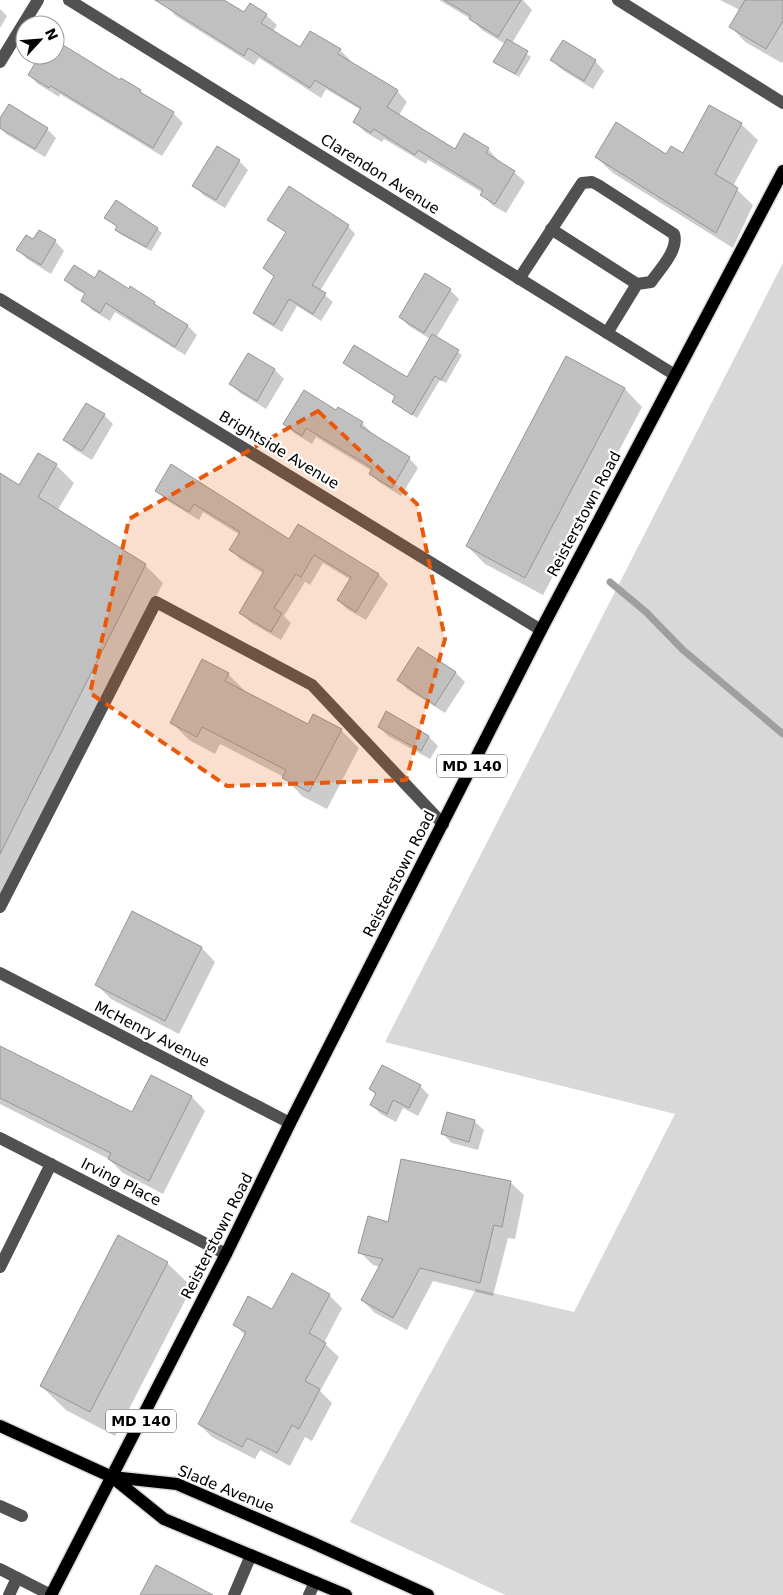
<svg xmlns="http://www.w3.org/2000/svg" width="783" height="1595" viewBox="0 0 783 1595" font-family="'DejaVu Sans',sans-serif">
  <rect width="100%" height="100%" fill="#fff"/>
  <!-- green -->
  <path fill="#d8d8d8" d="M783,263V1595H505L350,1522L476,1289L574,1312L675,1114L385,1042Z"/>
  <!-- shadow -->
  <g fill="#0003">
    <path d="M169,0H222L244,14L250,5L266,15L277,25L273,32L301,49L311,32L341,51H338L336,60L341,51L351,61L350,62L397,91L407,102L399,115L456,150L488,149L498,160L497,162L514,172L525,182L506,213L492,205L482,195L483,193L428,160L426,164L384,139L382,142L365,132L354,121L361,110L326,89L321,98L259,58L254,65L176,16L166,6Z"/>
    <path d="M439,0H523L532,10L512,43L531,57L519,77L495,61L505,44L482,30L471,19Z"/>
    <path d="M720,0H783V61L782,63L745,42L731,27L740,10Z"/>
    <path d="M0,9L7,16L0,28Z"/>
    <path d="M55,40L121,82L140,91L145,97L173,113L183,123L162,156L60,94L59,97L38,84L29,75L41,55H55Z"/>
    <path d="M563,42L595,61L604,71L593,89L561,69L552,60Z"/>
    <path d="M709,107L741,124L758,140L733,186L753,205L733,248L613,173L596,157L684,155Z"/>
    <path d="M0,121L47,129L56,138L45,157L6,134L0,128Z"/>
    <path d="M239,161L248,170L225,208L203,195L194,185Z"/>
    <path d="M116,201L151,223L162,233L151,251L120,234L116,230L118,227L105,218Z"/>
    <path d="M269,220L348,226L355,234L320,291L333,302L321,321L297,306L282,332L262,320L255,313L275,277L264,268L286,233Z"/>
    <path d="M33,241H55L64,251L51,274L27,259L18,250Z"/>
    <path d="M66,280L129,290L154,303L161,309L188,326L197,335L185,355L115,312L110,321L92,310L82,300L86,295L75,289Z"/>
    <path d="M450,290L459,299L436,338L462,355L446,383L440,380L417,418L393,402L396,397L349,367L407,378L430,339L409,326L400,317Z"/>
    <path d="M249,354L275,370L284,379L266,409L240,393L231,384Z"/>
    <path d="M625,389L642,407L543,595L485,564L467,546Z"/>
    <path d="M337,412L362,423L371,432L370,434L409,458L418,468L401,496L379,482L370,473L372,471L316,437L312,444L294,433L285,424Z"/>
    <path d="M104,415L113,424L92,460L74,449L65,440Z"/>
    <path d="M56,465L74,483L57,511L145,565L163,583L0,906V475L19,487Z"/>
    <path d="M171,466L289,540L298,526L379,575L388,584L366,620L347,609L338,600L351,580L323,563L310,585L305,582L284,616L291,623L281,640L250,622L241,613L264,574L240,559L231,550L240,535L203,512L199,520L166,500L156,490Z"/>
    <path d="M418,649L456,673L465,682L445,713L407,689L398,679Z"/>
    <path d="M203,661L228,674L246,692L309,726L341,730L359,748L327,809L302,796L284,777L220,744L215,754L189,740L171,722Z"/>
    <path d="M387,713L429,737L438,746L430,759L388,736L379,727Z"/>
    <path d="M133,913L202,948L215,962L179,1034L111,999L97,985Z"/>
    <path d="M0,1048L132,1114L151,1077L192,1097L205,1111L163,1194L123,1173L109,1159L0,1104Z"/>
    <path d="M420,1086L429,1095L418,1116L403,1108L396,1122L381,1114L371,1105L376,1095L371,1089Z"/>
    <path d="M474,1121L484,1130L478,1150L452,1143L443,1134Z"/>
    <path d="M510,1182L524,1195L515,1239L508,1238L493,1296L433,1281L407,1330L375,1313L362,1300L380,1267L373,1265L360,1252L389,1223Z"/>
    <path d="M167,1263L192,1287L115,1436L66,1410L41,1386Z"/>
    <path d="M329,1295L342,1308L324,1343L339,1357L320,1391L332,1403L312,1441L305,1437L290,1466L260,1450L255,1459L212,1437L199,1424L245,1335L235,1325L273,1311Z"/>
  </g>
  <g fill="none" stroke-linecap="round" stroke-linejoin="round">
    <!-- stream -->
    <path stroke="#9f9f9f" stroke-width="7" d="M610,582L646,612L683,650L783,734"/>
  </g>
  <!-- building -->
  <g fill="#c0c0c0" stroke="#959595">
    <path d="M155,0H224L244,12L250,3L267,14L261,23L300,47L310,31L341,49L338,54L398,90L387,107L455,149L464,133L489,148L486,153L515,171L495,204L480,195L483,190L418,150L415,155L374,129L371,133L353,122L361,108L315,80L310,88L248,48L244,56Z"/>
    <path d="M444,0H521L498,37L469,19L471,16Z"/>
    <path d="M745,0H783V21L766,49L729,27Z"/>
    <path d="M507,39L528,51L515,74L493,62Z"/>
    <path d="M55,40L120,80L121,78L141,90L140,92L174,112L153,148L51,86L49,88L28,75L40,55H55Z"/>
    <path d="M563,40L596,60L584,81L550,60Z"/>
    <path d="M9,104L48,128L35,149L0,128V118Z"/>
    <path d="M709,105L742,123L715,174L738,188L716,233L595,157L616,122L666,154L671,146L683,153Z"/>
    <path d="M217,146L240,160L216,200L192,186Z"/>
    <path d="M289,186L349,225L312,285L326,293L313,314L289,299L274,325L253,313L274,276L263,268L286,232L267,220Z"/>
    <path d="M116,200L158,228L146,247L115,230L117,226L104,218Z"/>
    <path d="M39,230L56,240L41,265L16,250L26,235L33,239Z"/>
    <path d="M74,265L95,278L99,270L129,289L130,286L155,302L154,304L188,325L175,347L106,303L100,313L81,301L85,293L64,280Z"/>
    <path d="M425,273L451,289L424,333L399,317Z"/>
    <path d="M432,334L459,350L441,380L435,376L412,415L392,402L395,396L343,363L354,345L407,377Z"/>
    <path d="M248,353L275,369L257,401L229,384Z"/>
    <path d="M566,356L625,388L525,578L466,546Z"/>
    <path d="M304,390L336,410L338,407L363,422L360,426L410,457L392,488L369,474L372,468L306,428L302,436L283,424Z"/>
    <path d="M86,403L105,414L82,451L63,440Z"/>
    <path d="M38,453L57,464L38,497L146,564L0,854V473L19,485Z"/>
    <path d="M171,464L289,539L298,524L379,574L356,612L337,600L351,577L314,555L301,577L296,574L274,608L282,613L271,632L239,613L264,571L229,550L240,532L194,504L189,512L155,491Z"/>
    <path d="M418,647L456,672L435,705L397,680Z"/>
    <path d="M202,659L229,673L225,681L308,724L313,714L342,729L309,792L282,778L286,770L202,727L197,737L170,723Z"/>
    <path d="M386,711L429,736L421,751L378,727Z"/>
    <path d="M132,911L202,947L165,1021L95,985Z"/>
    <path d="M0,1046L132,1112L151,1075L192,1096L149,1181L108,1159L111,1153L0,1098Z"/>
    <path d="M382,1065L421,1085L409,1108L393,1100L387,1114L370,1105L376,1093L369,1089Z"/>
    <path d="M447,1112L475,1120L469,1142L441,1134Z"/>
    <path d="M401,1159L511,1181L502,1227L494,1225L480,1283L420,1268L393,1318L361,1300L383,1259L358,1253L368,1216L388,1222Z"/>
    <path d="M118,1235L168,1262L90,1412L40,1386Z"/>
    <path d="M292,1273L330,1294L309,1333L326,1343L305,1381L320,1389L299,1429L292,1425L277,1453L247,1438L242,1447L198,1424L246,1332L233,1325L248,1296L272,1309Z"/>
    <path d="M156,1565L213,1595H140Z"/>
  </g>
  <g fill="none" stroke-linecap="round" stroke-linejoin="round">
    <defs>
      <g id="major">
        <path d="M0,1426L112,1477L164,1519L346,1595"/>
        <path d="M112,1477L177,1484L313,1543L428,1595"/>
        <path d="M51,1595L226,1254L290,1123L541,630L783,171"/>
      </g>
    </defs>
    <!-- major casing -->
    <use href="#major" stroke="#dbdbdb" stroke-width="15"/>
    <!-- minor -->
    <g stroke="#515151" stroke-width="12">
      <path d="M69,0L675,375"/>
      <path d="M618,0L783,103"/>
      <path d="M0,62L38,0"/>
      <path d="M551,229L637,284"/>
      <path d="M519,279L582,183L592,182L598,185L674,234C679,250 660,269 651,282L637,284L607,333"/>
      <path d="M0,299L541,630"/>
      <path d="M0,907L156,602L312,685L443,824"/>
      <path d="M0,973L290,1123"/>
      <path d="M0,1138L226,1254"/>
      <path d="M0,1267L51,1164"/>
      <path d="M0,1506L22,1516"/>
      <path d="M0,1569L51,1595"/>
      <path d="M9,1595L17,1578"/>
      <path d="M234,1595L251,1555"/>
      <path d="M309,1595L315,1582"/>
    </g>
    <!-- major -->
    <use href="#major" stroke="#000" stroke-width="12"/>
  </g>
  <!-- marked area -->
  <path fill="#e8590c" fill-opacity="0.2" stroke="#e8590c" stroke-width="4" stroke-dasharray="10 6" stroke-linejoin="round" d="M318,411L417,504L445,639L406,780L227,786L90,693L129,519Z"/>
  <g text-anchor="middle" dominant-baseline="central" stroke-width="4.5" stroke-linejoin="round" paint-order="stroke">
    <!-- shield labels -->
    <g fill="#fff" stroke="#4c4c4c" stroke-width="1">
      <rect x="437" y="754.5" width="70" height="23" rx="4"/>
      <rect x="106" y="1409.5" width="70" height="23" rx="4"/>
    </g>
    <g font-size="14" font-weight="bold" fill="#000">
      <text x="472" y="766">MD 140</text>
      <text x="141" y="1421">MD 140</text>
    </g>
    <!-- street labels -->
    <g font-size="15" fill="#000" stroke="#fff">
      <text transform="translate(380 174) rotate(32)">Clarendon Avenue</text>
      <text transform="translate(279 450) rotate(31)">Brightside Avenue</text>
      <text transform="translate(584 514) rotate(-62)">Reisterstown Road</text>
      <text transform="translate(399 874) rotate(-63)">Reisterstown Road</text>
      <text transform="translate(152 1034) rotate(27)">McHenry Avenue</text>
      <text transform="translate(121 1182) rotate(27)">Irving Place</text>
      <text transform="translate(217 1236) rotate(-63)">Reisterstown Road</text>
      <text transform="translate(226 1489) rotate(22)">Slade Avenue</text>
    </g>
  </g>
  <!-- north arrow -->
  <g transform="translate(40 40) rotate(64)"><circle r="24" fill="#ffffff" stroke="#999999"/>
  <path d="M0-4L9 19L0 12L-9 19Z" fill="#000000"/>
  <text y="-8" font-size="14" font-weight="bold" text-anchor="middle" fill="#000000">N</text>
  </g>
</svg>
